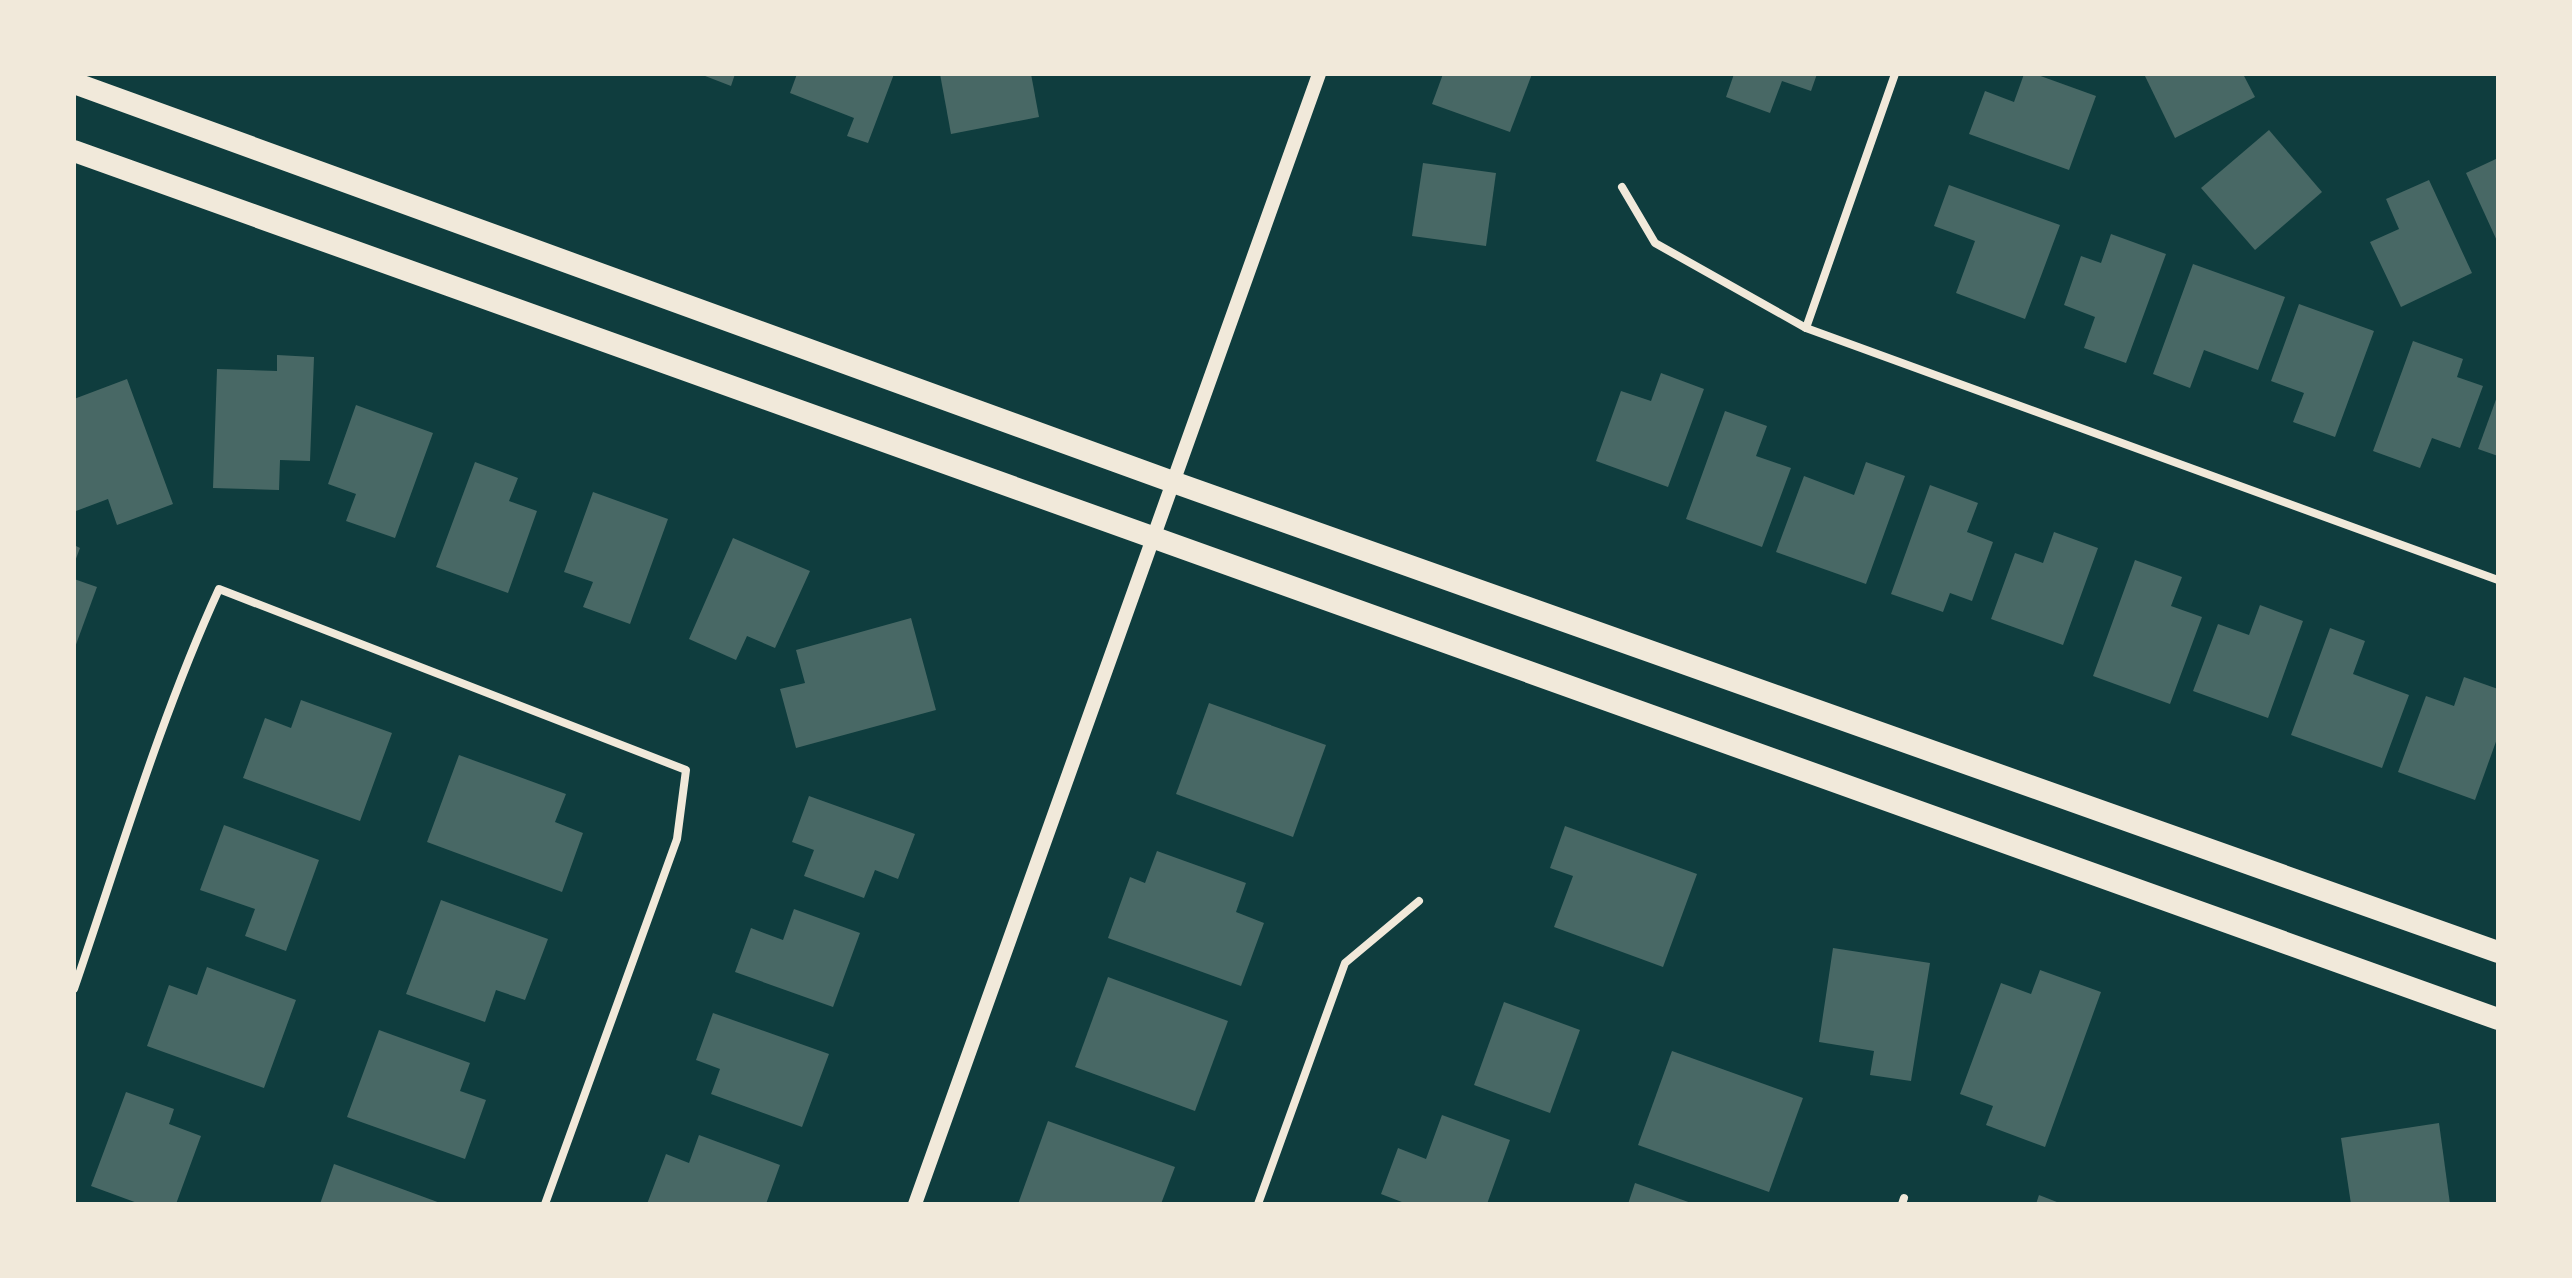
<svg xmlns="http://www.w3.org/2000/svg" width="2572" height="1278" viewBox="0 0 2572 1278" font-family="'Asap Condensed',sans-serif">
  <rect width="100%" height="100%" fill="#0f3d3e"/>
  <!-- building -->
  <g fill="#486865">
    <path d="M700,74H735L731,86Z"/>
    <path d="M797,74H894L868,143L847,136L854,118L790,93Z"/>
    <path d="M940,74H1031L1039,117L951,134Z"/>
    <path d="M1443,74H1532L1510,132L1432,104Z"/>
    <path d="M1734,74H1817L1811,91L1782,81L1770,113L1726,97Z"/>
    <path d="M2024,74H2035L2096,96L2069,170L1969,134L1985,91L2014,102Z"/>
    <path d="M2144,74H2243L2255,97L2175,138Z"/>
    <path d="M2269,130L2322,192L2255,250L2201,188Z"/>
    <path d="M2498,158V243L2466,173Z"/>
    <path d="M1423,163L1496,173L1486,246L1412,236Z"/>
    <path d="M2429,180L2472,273L2401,307L2370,242L2399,229L2386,199Z"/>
    <path d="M1949,185L2060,225L2025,319L1956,293L1975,241L1934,226Z"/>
    <path d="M2111,234L2166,254L2126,363L2084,348L2095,317L2064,305L2081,256L2101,263Z"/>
    <path d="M2193,264L2285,297L2258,370L2204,350L2190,388L2153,374Z"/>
    <path d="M2299,304L2374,331L2335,437L2293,422L2304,393L2271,381Z"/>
    <path d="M2413,341L2463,359L2457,377L2483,386L2460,448L2432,438L2420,468L2373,451Z"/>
    <path d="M277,355L314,357L310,461L280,460L279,490L213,488L217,369L277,371Z"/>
    <path d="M1661,373L1704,389L1668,487L1596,461L1621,391L1651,401Z"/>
    <path d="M127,379L173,504L117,525L108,499L76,511L74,506V399Z"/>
    <path d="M2498,394V456L2478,449Z"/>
    <path d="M356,405L433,433L395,538L346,521L356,494L328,484Z"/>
    <path d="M1725,411L1767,426L1756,456L1791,468L1762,547L1686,519Z"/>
    <path d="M475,462L518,478L509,501L537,511L508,593L436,567Z"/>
    <path d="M1866,462L1905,476L1866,584L1776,552L1804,476L1854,495Z"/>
    <path d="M1930,485L1978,503L1967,532L1993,542L1972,601L1950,593L1943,612L1891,594Z"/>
    <path d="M593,492L668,519L630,624L583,607L593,582L564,572Z"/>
    <path d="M2054,532L2098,548L2063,645L1991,619L2015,553L2043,563Z"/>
    <path d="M733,538L810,571L775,648L747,636L736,660L689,639Z"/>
    <path d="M74,545L80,548L74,564Z"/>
    <path d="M2135,560L2182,577L2171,606L2202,617L2170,704L2093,676Z"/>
    <path d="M74,579L97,587L74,650Z"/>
    <path d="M2260,605L2303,621L2268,718L2193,691L2218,624L2249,635Z"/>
    <path d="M911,618L936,710L796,748L780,689L805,683L796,650Z"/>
    <path d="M2330,628L2365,641L2353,674L2409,695L2382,768L2291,735Z"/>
    <path d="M2464,677L2498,689V736L2475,800L2398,772L2426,696L2454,706Z"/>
    <path d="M301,700L392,733L360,821L243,778L265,718L291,728Z"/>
    <path d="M1209,703L1326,745L1293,837L1176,794Z"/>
    <path d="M459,755L566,794L555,822L583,833L562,892L427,842Z"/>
    <path d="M809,796L915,834L898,879L875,870L864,898L804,876L814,850L792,842Z"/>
    <path d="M224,825L319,860L286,951L245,936L255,909L200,890Z"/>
    <path d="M1565,826L1697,874L1663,967L1554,927L1573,876L1550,868Z"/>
    <path d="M1157,851L1246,883L1236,912L1264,923L1241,986L1108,938L1130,877L1145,883Z"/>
    <path d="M441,900L548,939L525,1000L496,990L485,1022L406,994Z"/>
    <path d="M794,909L860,933L833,1007L735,972L751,928L783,940Z"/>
    <path d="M1833,948L1930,963L1911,1081L1870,1075L1874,1051L1819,1042Z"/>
    <path d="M207,967L296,1000L264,1088L147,1046L169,985L197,995Z"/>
    <path d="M2040,970L2101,992L2045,1147L1986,1125L1993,1106L1960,1094L2001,983L2031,994Z"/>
    <path d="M1108,977L1228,1021L1195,1111L1075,1067Z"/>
    <path d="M1504,1002L1580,1030L1550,1113L1474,1085Z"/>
    <path d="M713,1013L829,1054L802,1127L711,1094L720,1069L696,1060Z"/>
    <path d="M379,1030L470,1063L460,1091L486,1100L465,1159L347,1117Z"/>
    <path d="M1672,1051L1803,1098L1769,1192L1638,1145Z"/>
    <path d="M126,1092L174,1109L169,1124L201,1136L176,1204H140L91,1186Z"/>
    <path d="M1442,1115L1510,1140L1487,1204H1407L1381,1194L1398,1148L1426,1159Z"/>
    <path d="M1048,1121L1175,1167L1161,1204H1018Z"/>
    <path d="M2439,1123L2450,1204H2351L2341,1138Z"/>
    <path d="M699,1135L780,1165L766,1204H647L666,1154L689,1163Z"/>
    <path d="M334,1164L443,1204H320Z"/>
    <path d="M1635,1183L1694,1204H1628Z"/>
    <path d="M2039,1195L2062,1204H2036Z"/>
  </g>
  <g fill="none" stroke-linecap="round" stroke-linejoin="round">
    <!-- minor -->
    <g stroke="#f1e9da" stroke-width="8">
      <path d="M1622,187L1655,243L1806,328L2498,580"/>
      <path d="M1806,328L1895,74"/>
      <path d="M74,989C120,855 160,718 219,589L686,770L677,839L545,1204"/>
      <path d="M1258,1204L1345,963L1419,901"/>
      <path d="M1902,1204L1904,1198"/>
    </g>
    <!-- tertiary -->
    <path stroke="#f1e9da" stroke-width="14" d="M915,1204L1319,74"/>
    <!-- trunk -->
    <g stroke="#f1e9da" stroke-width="22">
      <path d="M74,83L1173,482L2498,952"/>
      <path d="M74,151L2498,1019"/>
    </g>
  </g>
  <!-- border -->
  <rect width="2572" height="1278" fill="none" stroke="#f1e9da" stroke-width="152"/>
</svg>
